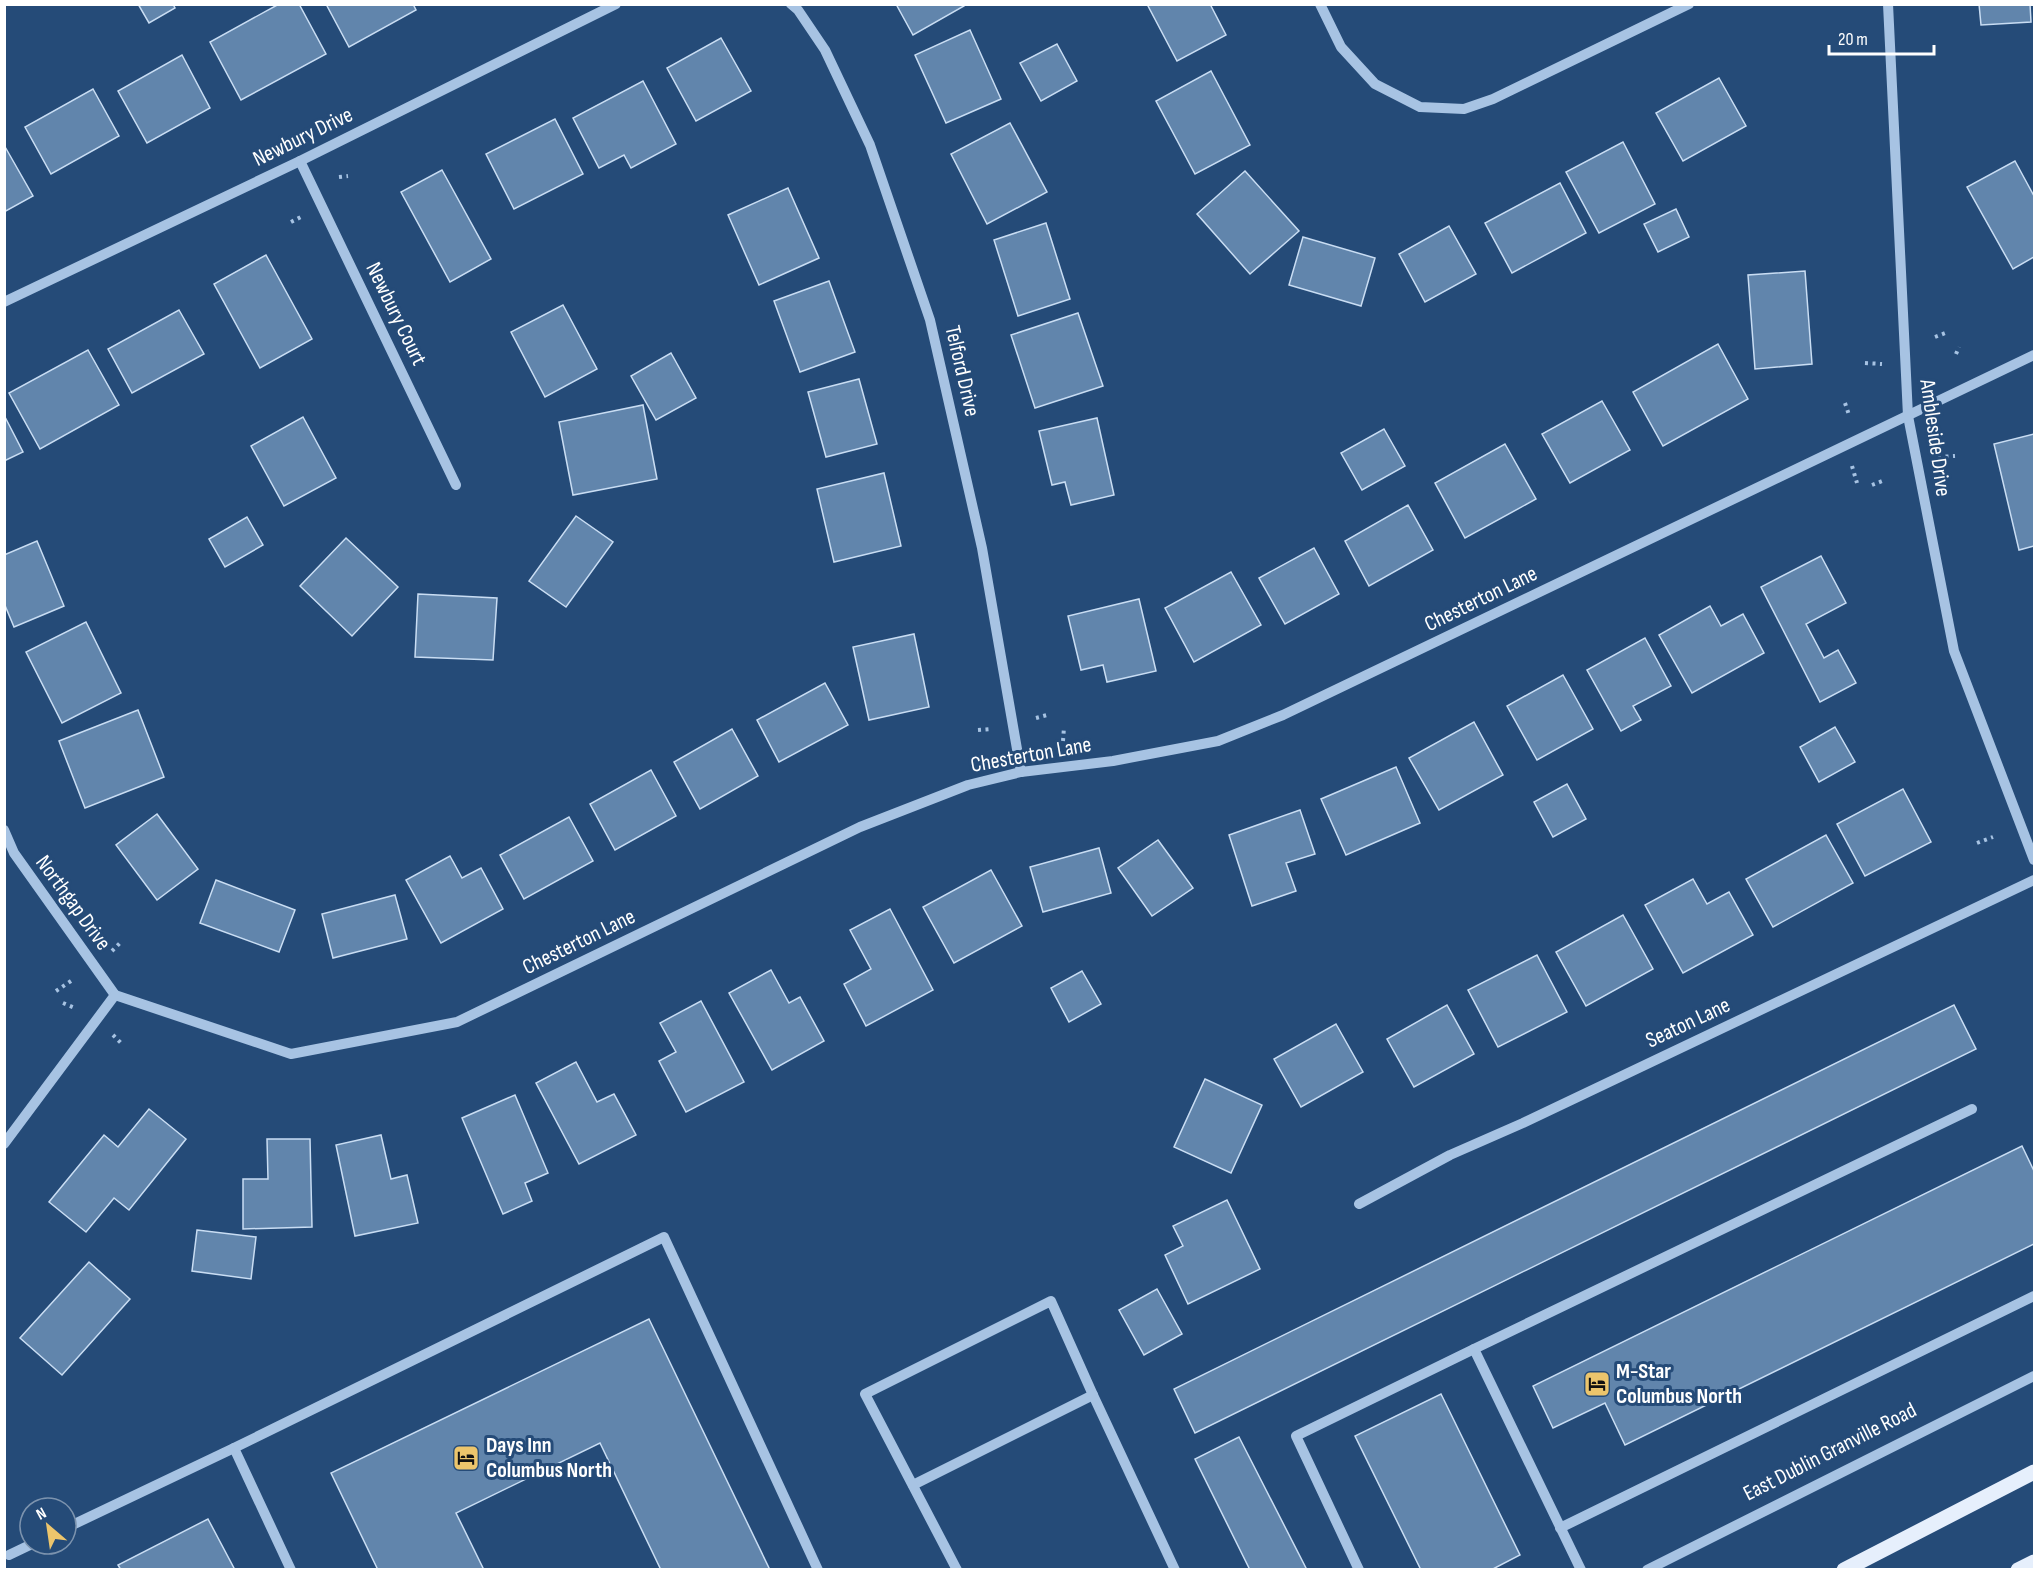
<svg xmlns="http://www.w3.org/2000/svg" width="2039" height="1574" viewBox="0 0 2039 1574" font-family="'Sofia Sans Condensed',sans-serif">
  <rect width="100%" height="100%" fill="#254b78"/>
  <!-- building -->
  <g fill="#6185ac" stroke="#c9ddf3" stroke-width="1.5">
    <path d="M138,4H173L175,8L149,23Z"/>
    <path d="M279,4H299L326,54L241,100L210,42Z"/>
    <path d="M326,4H413L416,10L349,47Z"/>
    <path d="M896,4H963L964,6L913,35Z"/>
    <path d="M1147,4H1210L1226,35L1177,61Z"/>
    <path d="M1979,4H2030L2031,22L1981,25Z"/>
    <path d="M970,30L1001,99L946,123L915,55Z"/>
    <path d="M721,38L751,91L696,121L667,68Z"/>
    <path d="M1057,44L1077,81L1041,101L1020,63Z"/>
    <path d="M182,55L210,108L147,143L118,91Z"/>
    <path d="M1211,71L1250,145L1195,174L1156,101Z"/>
    <path d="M1719,78L1746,126L1683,161L1656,113Z"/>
    <path d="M643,81L676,144L631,168L624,155L599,168L573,118Z"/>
    <path d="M93,89L119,136L51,174L25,127Z"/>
    <path d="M555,119L583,174L514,209L486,154Z"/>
    <path d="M1010,123L1047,192L987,224L951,154Z"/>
    <path d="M1623,142L1655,204L1599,233L1566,172Z"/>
    <path d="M4,145L33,196L4,212Z"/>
    <path d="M2015,161L2034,196V257L2013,269L1967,187Z"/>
    <path d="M442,170L491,259L450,282L401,192Z"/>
    <path d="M1245,171L1299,231L1250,274L1197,214Z"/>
    <path d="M1560,183L1586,233L1512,273L1485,223Z"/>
    <path d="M788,188L819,258L759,285L728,215Z"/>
    <path d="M1676,209L1689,237L1658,252L1644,224Z"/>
    <path d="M1046,223L1070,299L1018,316L994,240Z"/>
    <path d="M1449,226L1476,274L1425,302L1399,254Z"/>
    <path d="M1303,237L1375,258L1361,306L1289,285Z"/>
    <path d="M266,255L312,339L260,368L214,284Z"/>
    <path d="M1805,271L1812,364L1755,369L1748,275Z"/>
    <path d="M829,281L855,352L800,372L774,301Z"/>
    <path d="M563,305L597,369L545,397L511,332Z"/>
    <path d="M179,310L204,354L132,393L108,349Z"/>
    <path d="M1078,313L1103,386L1035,408L1011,335Z"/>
    <path d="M1718,344L1748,399L1663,446L1633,392Z"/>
    <path d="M88,350L119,405L40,449L9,393Z"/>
    <path d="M671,353L696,398L656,420L631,376Z"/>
    <path d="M859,379L877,444L826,457L808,392Z"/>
    <path d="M1602,401L1630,450L1570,483L1542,434Z"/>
    <path d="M643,405L657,479L573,495L559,422Z"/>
    <path d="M4,415L23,452L4,461Z"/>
    <path d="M303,417L336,478L284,506L251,446Z"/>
    <path d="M1097,418L1114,495L1071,505L1065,482L1052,485L1039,431Z"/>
    <path d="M1384,429L1405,466L1362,490L1341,453Z"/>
    <path d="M2034,434V546L2019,550L1994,444Z"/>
    <path d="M1505,444L1536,499L1465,538L1435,483Z"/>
    <path d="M884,473L901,546L834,562L817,489Z"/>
    <path d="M1408,505L1433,550L1369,586L1345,541Z"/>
    <path d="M576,516L613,542L566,607L529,581Z"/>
    <path d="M247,517L263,545L225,567L209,539Z"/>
    <path d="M346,538L398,587L352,636L300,586Z"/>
    <path d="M37,541L64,606L14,627L4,603V555Z"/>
    <path d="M1314,548L1339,594L1285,624L1259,578Z"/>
    <path d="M1821,556L1846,603L1806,624L1824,658L1838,650L1856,683L1820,702L1761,587Z"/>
    <path d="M1231,572L1261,625L1194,662L1165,608Z"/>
    <path d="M418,594L497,598L493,660L415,657Z"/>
    <path d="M1139,599L1156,671L1107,682L1103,665L1081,670L1068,616Z"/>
    <path d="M1710,606L1721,626L1743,614L1764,653L1692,693L1659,635Z"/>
    <path d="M86,622L121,693L62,723L26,652Z"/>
    <path d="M914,634L929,707L869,720L853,647Z"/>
    <path d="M1645,638L1671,686L1633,706L1641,720L1621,731L1587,670Z"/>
    <path d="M1563,675L1593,729L1537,760L1507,706Z"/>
    <path d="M825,683L848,725L779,762L757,720Z"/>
    <path d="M138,710L164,777L85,808L59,741Z"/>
    <path d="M1474,722L1503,775L1439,810L1409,758Z"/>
    <path d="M1835,727L1855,762L1819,782L1800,747Z"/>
    <path d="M732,729L758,776L700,809L674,762Z"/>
    <path d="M1396,767L1420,823L1346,855L1321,799Z"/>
    <path d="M651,770L676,816L615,850L590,804Z"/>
    <path d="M1567,784L1586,819L1553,837L1534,802Z"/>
    <path d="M1903,789L1931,842L1865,876L1837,824Z"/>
    <path d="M1300,810L1315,854L1286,863L1296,891L1252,906L1229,835Z"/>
    <path d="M157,814L198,869L157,900L116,845Z"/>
    <path d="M569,817L593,861L524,899L500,855Z"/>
    <path d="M1826,835L1853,883L1773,927L1746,879Z"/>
    <path d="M1158,840L1193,888L1152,916L1118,868Z"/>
    <path d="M1099,848L1111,893L1043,912L1030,867Z"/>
    <path d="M450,856L462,878L481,868L503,909L441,943L406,880Z"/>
    <path d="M991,870L1022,926L954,963L923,907Z"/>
    <path d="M1693,879L1707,904L1729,892L1753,935L1683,973L1645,905Z"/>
    <path d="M216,880L295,910L279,952L200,923Z"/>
    <path d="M395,895L407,939L333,958L322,914Z"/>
    <path d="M890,909L933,990L866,1026L844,984L871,969L850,930Z"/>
    <path d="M1623,915L1653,969L1586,1006L1556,952Z"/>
    <path d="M1537,955L1567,1012L1498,1047L1468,990Z"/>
    <path d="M771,970L789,1003L800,997L824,1041L772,1070L729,993Z"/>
    <path d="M1082,971L1101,1004L1069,1022L1051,988Z"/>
    <path d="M701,1001L744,1082L686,1112L659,1061L676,1052L660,1023Z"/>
    <path d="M1447,1005L1474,1054L1414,1087L1387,1039Z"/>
    <path d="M1954,1005L1976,1049L1195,1433L1174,1389Z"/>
    <path d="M1336,1024L1363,1072L1301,1107L1274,1059Z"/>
    <path d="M576,1062L597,1102L614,1094L636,1135L579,1164L536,1083Z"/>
    <path d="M1205,1079L1262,1105L1231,1173L1174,1147Z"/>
    <path d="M515,1095L548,1173L525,1183L532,1201L503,1214L462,1118Z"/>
    <path d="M149,1109L186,1139L129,1210L114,1198L86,1232L49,1202L104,1135L118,1147Z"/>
    <path d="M381,1135L391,1179L407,1175L418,1223L355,1236L336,1145Z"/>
    <path d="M267,1139H310L312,1227L243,1229V1179H268Z"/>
    <path d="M2022,1146L2034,1171V1244L1625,1445L1605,1403L1553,1428L1533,1386Z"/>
    <path d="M1227,1200L1260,1269L1188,1304L1165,1255L1183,1246L1173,1226Z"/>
    <path d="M197,1230L256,1237L251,1279L192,1271Z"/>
    <path d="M89,1262L130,1299L62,1375L20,1338Z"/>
    <path d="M1157,1289L1182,1334L1144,1355L1119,1310Z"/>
    <path d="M649,1319L770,1570H661L600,1443L456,1513L484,1570H378L331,1473Z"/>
    <path d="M1441,1394L1520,1555L1491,1570H1421L1355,1436Z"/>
    <path d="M1239,1437L1307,1570H1250L1195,1459Z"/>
    <path d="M208,1519L235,1570H121L118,1565Z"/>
  </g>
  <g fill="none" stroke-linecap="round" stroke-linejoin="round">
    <!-- path -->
    <g stroke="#a7c3e3" stroke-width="4" stroke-dasharray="3 4.5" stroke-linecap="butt">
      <path d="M339,177L348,176"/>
      <path d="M291,222L301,217"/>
      <path d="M1935,337L1948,332"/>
      <path d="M1956,354L1959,347"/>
      <path d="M1865,363L1882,364"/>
      <path d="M1845,403L1849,415"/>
      <path d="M1938,457L1955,456"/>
      <path d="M1852,466L1857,483"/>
      <path d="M1872,485L1885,480"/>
      <path d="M1036,718L1047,715"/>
      <path d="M978,730L992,729"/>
      <path d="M1063,741L1064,727"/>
      <path d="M1977,843L1993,837"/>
      <path d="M112,951L120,943"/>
      <path d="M56,991L74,979"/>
      <path d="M63,1003L75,1008"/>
      <path d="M113,1035L121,1043"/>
    </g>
    <!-- minor -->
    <g stroke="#a7c3e3" stroke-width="10">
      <path d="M791,4L798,10L825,50L870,145L930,320L982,548L1021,772"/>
      <path d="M1320,4L1341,47L1375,84L1420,107L1464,109L1493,99L1689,4"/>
      <path d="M1888,4L1908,416L1954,651L2034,860"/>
      <path d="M300,161L456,485"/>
      <path d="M4,302L300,161L616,4"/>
      <path d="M4,830L14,853L115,995"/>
      <path d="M115,995L291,1054L457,1022L860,827L968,785L1021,772L1113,761L1218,741L1283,715L2034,355"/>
      <path d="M4,1144L115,995"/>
      <path d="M1359,1204L1450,1155L1523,1123L2034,880"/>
      <path d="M913,1485L1093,1395"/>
      <path d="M66,1528L234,1448"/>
      <path d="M1560,1528L2034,1296"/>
      <path d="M9,1555L32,1544"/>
      <path d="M291,1570L234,1448L664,1237L818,1570"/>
      <path d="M957,1570L865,1394L1051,1301L1093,1395L1175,1570"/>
      <path d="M1359,1570L1296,1436L1474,1349"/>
      <path d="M1581,1570L1474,1349L1972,1109"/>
      <path d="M1647,1570L2034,1376"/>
    </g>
    <!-- major -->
    <g stroke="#e6effc" stroke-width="15">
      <path d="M1844,1570L2034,1472"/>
      <path d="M2018,1570L2034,1562"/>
    </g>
  </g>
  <!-- icons -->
  <defs>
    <symbol id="hotel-square" viewBox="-11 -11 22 22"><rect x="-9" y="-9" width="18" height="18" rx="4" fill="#ecc56c" stroke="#254b78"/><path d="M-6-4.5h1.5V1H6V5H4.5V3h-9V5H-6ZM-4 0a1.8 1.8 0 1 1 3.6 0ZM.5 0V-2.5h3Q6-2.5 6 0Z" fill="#111"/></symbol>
  </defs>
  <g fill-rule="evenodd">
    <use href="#hotel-square" x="1582" y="1369" width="30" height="30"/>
    <use href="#hotel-square" x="451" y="1443" width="30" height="30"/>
  </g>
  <g text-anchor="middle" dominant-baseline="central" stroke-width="6" stroke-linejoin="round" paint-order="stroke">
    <!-- street labels -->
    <g font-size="22" fill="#fff" stroke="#254b78">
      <text transform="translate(303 137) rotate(-26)">Newbury Drive</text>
      <text transform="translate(396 314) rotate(64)">Newbury Court</text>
      <text transform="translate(962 371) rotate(77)">Telford Drive</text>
      <text transform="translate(1935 438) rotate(82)">Ambleside Drive</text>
      <text transform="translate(1481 599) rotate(-26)">Chesterton Lane</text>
      <text transform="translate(1031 755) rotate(-10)">Chesterton Lane</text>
      <text transform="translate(73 903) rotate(54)">Northgap Drive</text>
      <text transform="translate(579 942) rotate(-26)">Chesterton Lane</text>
      <text transform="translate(1688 1023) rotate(-25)">Seaton Lane</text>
      <text transform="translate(1830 1452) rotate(-27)">East Dublin Granville Road</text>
    </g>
    <!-- poi labels -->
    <g font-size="22" font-weight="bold" fill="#fff" stroke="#254b78" text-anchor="start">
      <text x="1616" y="1371">M-Star<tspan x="1616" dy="25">Columbus North</tspan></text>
      <text x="486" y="1445">Days Inn<tspan x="486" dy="25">Columbus North</tspan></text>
    </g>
  </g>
  <!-- border -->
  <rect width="2039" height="1574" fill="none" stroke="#ffffff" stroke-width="12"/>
  <!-- north arrow -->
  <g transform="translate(48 1526) rotate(331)"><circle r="28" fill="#254b78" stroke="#7c93ae" stroke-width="1.5"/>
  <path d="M0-4.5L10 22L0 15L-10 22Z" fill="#ecc56c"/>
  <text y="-9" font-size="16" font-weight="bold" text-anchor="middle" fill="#ffffff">N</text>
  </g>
  <!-- scale -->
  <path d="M1829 45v9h105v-9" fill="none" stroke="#ffffff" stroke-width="3"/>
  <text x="1838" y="45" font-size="18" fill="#ffffff" stroke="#254b78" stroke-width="4.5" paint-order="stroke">20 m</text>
</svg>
